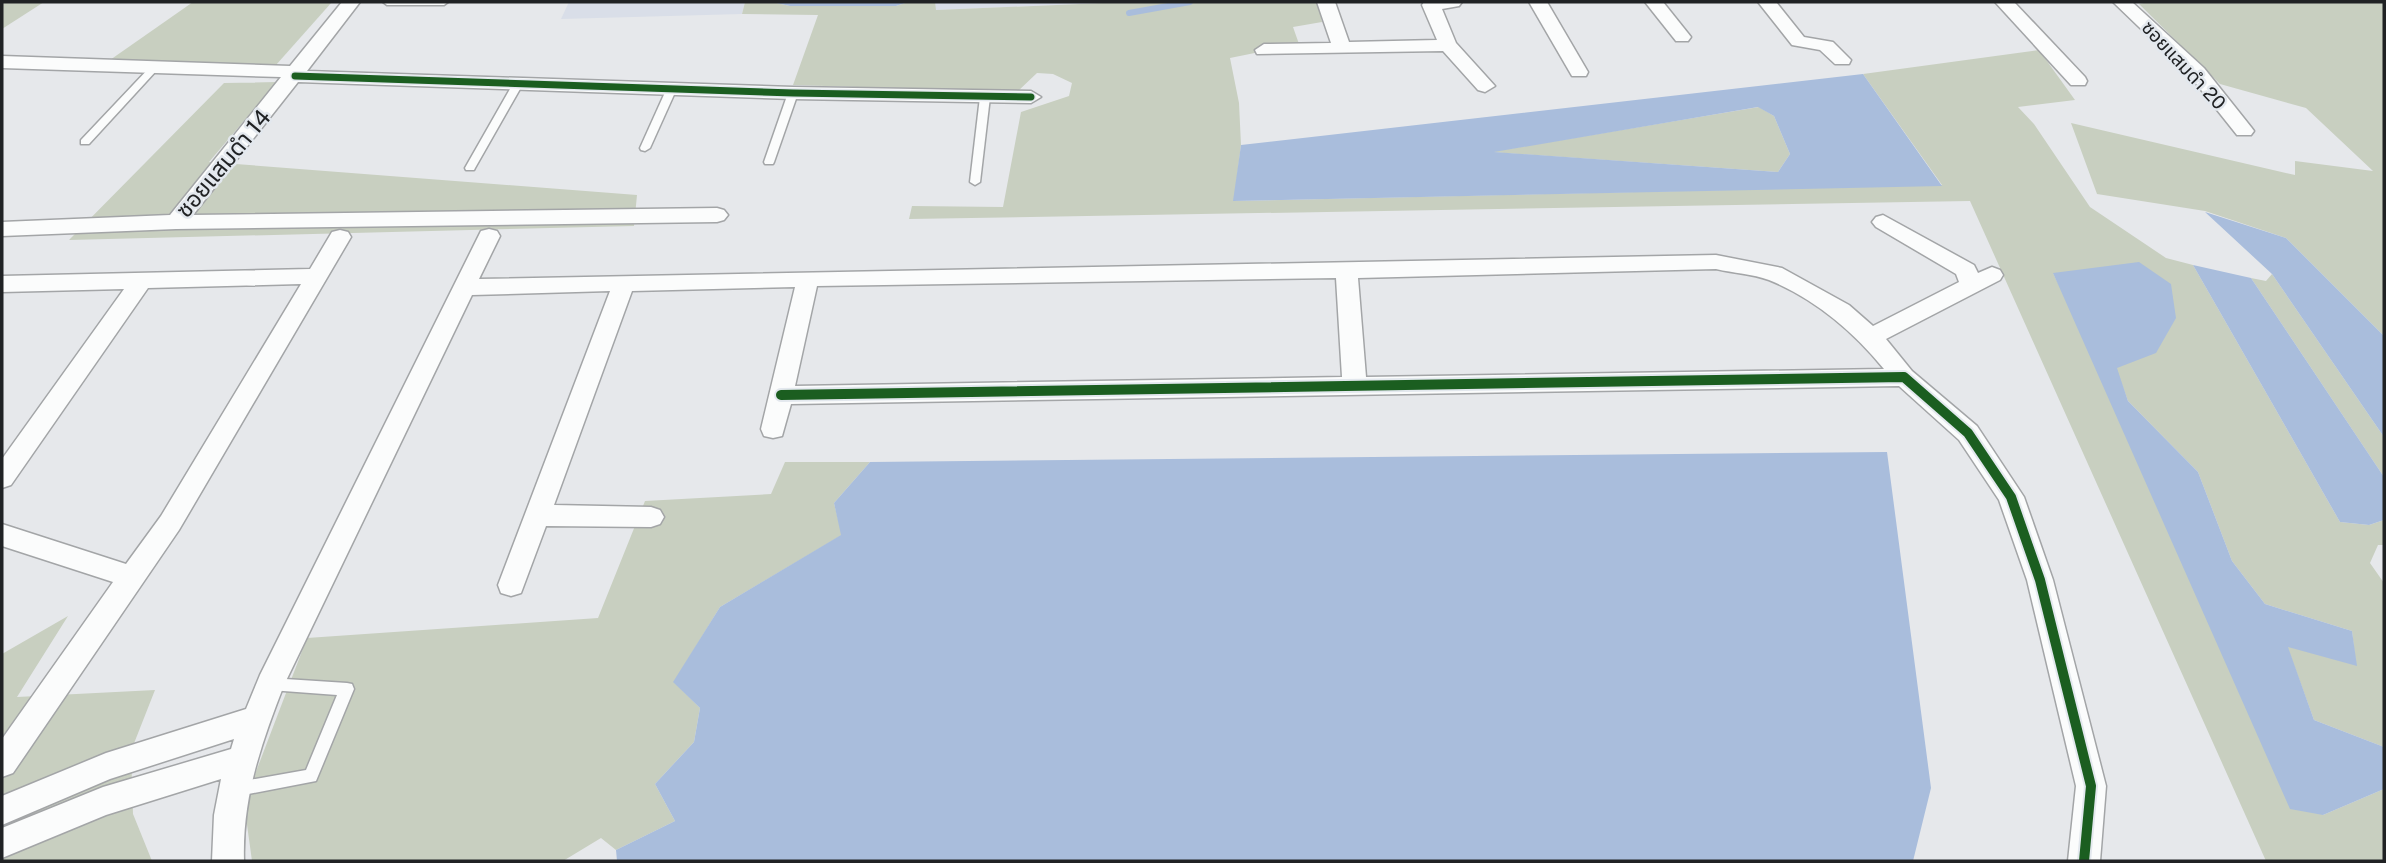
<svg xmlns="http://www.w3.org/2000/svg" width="2386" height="863" viewBox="0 0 2386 863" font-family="'Public Sans','Noto Sans Thai',sans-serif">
  <rect width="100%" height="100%" fill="#e6e8eb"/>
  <!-- built -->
  <g fill="#d9dee8">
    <path d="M569,2H745L742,14L561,19Z"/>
    <path d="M935,2H1126L935,10Z"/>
  </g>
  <!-- green -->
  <g fill="#c8cfc0">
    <path d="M2,2H44L2,29Z"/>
    <path d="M193,2H332L276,65L110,60Z"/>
    <path d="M745,2H772L790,6H896L908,2H935L936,10L1126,2H1318L1322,22L1293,27L1299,44L1230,58L1239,103L1241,145L1234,201L1942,185L1863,74L2039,50L2075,100L2018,107L2034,124L2090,207L2166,258L2193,265L2340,522L2369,525L2384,520V545H2378L2370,563L2384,583V747L2314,720L2287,646L2356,665L2352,631L2265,604L2232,561L2198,472L2128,401L2116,368L2053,273L2323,815L2384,789V861H2266L1970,201L909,219L912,206L1003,207L1021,112L1069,96L1072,83L1053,74L1037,73L1017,92L793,85L818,15L742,14Z"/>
    <path d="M2149,2H2384V336L2286,238L2205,211L2097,194L2071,123L2295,175V161L2373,171L2306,108L2220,84L2139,4Z"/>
    <path d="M277,82L209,162L637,195L634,226L69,240L224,83Z"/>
    <path d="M1759,107L1774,116L1790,154L1778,172L1490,152Z"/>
    <path d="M2272,274L2384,437V477L2251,278L2266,281Z"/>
    <path d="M785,462H870L834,503L842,535L720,607L674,682L700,708L694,742L655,784L675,821L616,850L601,838L563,861H252L244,803L307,638L598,618L645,501L771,494Z"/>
    <path d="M68,616L17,697L155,690L131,751L133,814L152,861H2V654Z"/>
  </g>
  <!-- water -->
  <g fill="#a9bddc" fill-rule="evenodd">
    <path d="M772,2H908L896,6H790Z"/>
    <path d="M1863,74L1942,186L1233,201L1241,145ZM1758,107L1774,116L1790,154L1778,172L1494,152Z"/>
    <path d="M2205,212L2286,238L2384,336V437L2272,274Z"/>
    <path d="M2139,262L2171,284L2176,318L2156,353L2117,368L2128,401L2198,472L2232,561L2265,604L2352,631L2357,666L2288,647L2314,720L2384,747V789L2323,815L2290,809L2053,273Z"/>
    <path d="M2193,265L2251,278L2384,477V520L2369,525L2340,522Z"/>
    <path d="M1887,452L1931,788L1913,861H617L616,850L675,821L655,784L694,742L700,708L673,682L720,607L841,535L834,503L870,462Z"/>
  </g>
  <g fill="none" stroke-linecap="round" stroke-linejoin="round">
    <!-- stream -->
    <path stroke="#a9bddc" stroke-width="6" d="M1129,13L1190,2"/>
    <defs>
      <g id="service">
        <path d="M383,2H448L444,5H387Z"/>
        <path d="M154,65L159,68L157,70L89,144H81V140L151,66Z"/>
        <path d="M519,79L524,82L475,168L474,170H466L465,168L514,82Z"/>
        <path d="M672,85L677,88L650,148L645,151L641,150L640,148L667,88Z"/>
        <path d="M793,90L798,93L774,162L773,164H765L764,162L788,93Z"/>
        <path d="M985,94L990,97L980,182L975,185L970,182L980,97Z"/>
        <path d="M270,678L347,683L352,684L354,689L316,781L238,796L233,794L230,789L233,784L238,782L306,770L337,695L270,690L265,688L263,684L265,680Z"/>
      </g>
      <g id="minor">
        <path d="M342,2H360L307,71L793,87L1031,91L1041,97L1031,103L793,99L298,82L193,215L717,208L724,210L728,215L724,220L717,222L176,229L2,236V222L170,215L281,77L2,68V56L290,66Z"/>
        <path d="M1317,2H1335L1349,42L1437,40L1422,5L1424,2H1462L1459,6L1442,9L1456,43L1495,86L1485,92L1478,90L1443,51L1257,54L1255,50L1264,44L1331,43Z"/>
        <path d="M1529,2H1547L1588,72L1586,76H1572Z"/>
        <path d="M1645,2H1663L1691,37L1688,41H1676Z"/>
        <path d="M1758,2H1776L1804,37L1833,42L1851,60L1849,64H1835L1820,50L1792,45Z"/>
        <path d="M1995,2H2014L2085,77L2087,81L2085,85H2071Z"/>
        <path d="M2113,2H2132L2204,68L2251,127L2254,131L2251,135H2237L2190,76Z"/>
        <path d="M1883,215L1974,265L1978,273L1992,267L2000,270L2003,275L2000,280L1886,339L1912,371L1977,426L2024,497L2053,580L2106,786L2100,861H2068L2076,786L2027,580L1999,500L1959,440L1899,386L791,404L782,436L773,438L764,436L761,429L795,287L632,291L554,505L651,507L660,510L664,517L660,524L651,527L546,526L521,593L511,596L501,593L498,585L610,291L472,295L284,685C261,744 242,798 244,861H212L214,815L221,779L106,815L2,858V828L103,787L231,749L234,739L110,779L2,825V796L106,753L246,709L260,675L481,231L489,229L497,231L500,236L479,279L1716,255L1782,268L1849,305L1873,326L1959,282L1956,274L1876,227L1872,222L1876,217ZM1716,269C1733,273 1753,274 1769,280C1815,299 1853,331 1884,369L1366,377L1358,278ZM1336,278L1342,377L795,386L817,286Z"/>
        <path d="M340,230L348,232L351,237L179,530L13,773L2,777V739L113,582L2,546V524L126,564L161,516L301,284L148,288L11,485L2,488V459L124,289L2,292V276L310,269L332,232Z"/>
      </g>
    </defs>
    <!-- service casing -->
    <use href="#service" stroke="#a3a5a7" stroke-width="3"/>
    <!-- minor casing -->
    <use href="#minor" stroke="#a3a5a7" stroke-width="3"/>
    <!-- service -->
    <use href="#service" fill="#fbfcfc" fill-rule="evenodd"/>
    <!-- minor -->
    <use href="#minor" fill="#fbfcfc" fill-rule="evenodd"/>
    <defs>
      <path id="cycleway-far1" d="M295,76L793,93L1031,97"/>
      <path id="cycleway" d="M781,395L1904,377L1968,433L2011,497L2040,580L2091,786L2084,861"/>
    </defs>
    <!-- cycleway-far1 casing -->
    <use href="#cycleway-far1" stroke="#e3e8ee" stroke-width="10"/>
    <!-- cycleway casing -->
    <use href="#cycleway" stroke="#e3e8ee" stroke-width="14"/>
    <!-- cycleway-far1 -->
    <use href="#cycleway-far1" stroke="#1b5e20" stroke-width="7"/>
    <!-- cycleway -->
    <use href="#cycleway" stroke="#1b5e20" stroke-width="10"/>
  </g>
  <g text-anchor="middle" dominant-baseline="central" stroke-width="5" stroke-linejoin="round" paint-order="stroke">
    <!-- far-street labels -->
    <g font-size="19" fill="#202224" stroke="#e3e8ee">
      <text transform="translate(2184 65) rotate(47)">ซอยแสมดำ 20</text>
    </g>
    <!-- street labels -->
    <g font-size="23" fill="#202224" stroke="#e3e8ee">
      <text transform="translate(223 163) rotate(-50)">ซอยแสมดำ 14</text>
    </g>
  </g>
  <!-- border -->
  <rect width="2386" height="863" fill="none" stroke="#202224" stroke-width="7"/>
</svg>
